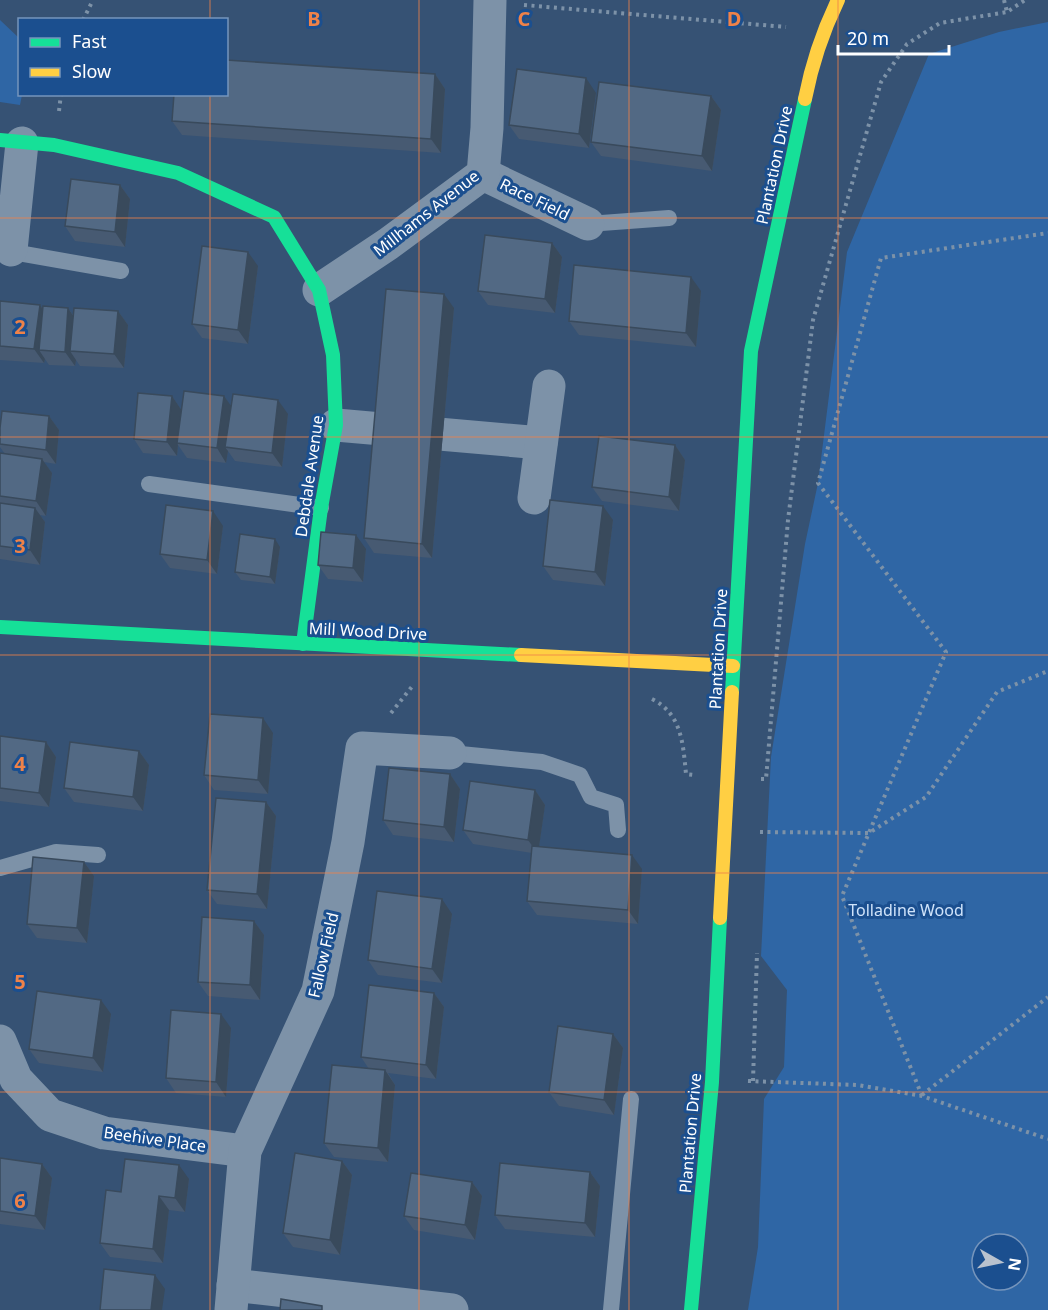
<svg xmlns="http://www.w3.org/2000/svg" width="1048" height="1310" viewBox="0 0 1048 1310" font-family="'Noto Sans',sans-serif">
  <rect width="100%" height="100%" fill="#365274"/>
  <!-- green -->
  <g fill="#2f66a5" fill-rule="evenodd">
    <path d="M0,20L19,38L20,94L22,95L20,105L0,102Z"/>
    <path d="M1048,22V1310H748L758,1247L764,1099L784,1067L787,990L761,956L771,757L805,544L818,483L847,252L929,54L999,32ZM982,1244H1018V1280H982Z"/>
  </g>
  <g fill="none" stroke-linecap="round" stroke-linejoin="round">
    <!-- path -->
    <g stroke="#7d92a8" stroke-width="4" stroke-dasharray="3 4.5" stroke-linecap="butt">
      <path d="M1004,0L1007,12L1025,0"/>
      <path d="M524,5L786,27"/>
      <path d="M83,20L93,0"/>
      <path d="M59,111L61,94"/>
      <path d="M652,699C682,714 683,744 686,774L694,775"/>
      <path d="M391,713L414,684"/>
      <path d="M761,779H766L788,520L813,320L881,82L907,44L940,23L1007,12"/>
      <path d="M760,832L869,833L926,797L997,692L1048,671"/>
      <path d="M748,1081L857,1085L922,1096L1048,1139"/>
      <path d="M753,1081L757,953"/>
      <path d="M922,1095L1048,997"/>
      <path d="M922,1096L842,896L946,652L818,483L881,258L1048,233"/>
    </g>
    <!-- lane -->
    <g stroke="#7d92a8" stroke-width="16">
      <path d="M588,224L669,218"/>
      <path d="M7,251L121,271"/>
      <path d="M149,484L321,508"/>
      <path d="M450,753L542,762L580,775L591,797L616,805L618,830"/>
      <path d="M0,868L56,852L98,855"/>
      <path d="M611,1310L631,1099"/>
    </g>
    <!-- street -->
    <g stroke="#7d92a8" stroke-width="33">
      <path d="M483,174L588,224"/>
      <path d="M11,250L22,143"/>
      <path d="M319,290L388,244L483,174L487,128L490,0"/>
      <path d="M336,425L541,443"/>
      <path d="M534,498L549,386"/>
      <path d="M0,1041L16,1079L50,1115L104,1133L245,1151"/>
      <path d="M233,1285L452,1310"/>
      <path d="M231,1310L245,1151L318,991L348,842L362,748L450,753"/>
    </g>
    <!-- fast -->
    <g stroke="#16e098" stroke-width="14">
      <path d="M0,140L54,145L178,173L274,217L319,290L333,355L336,425L321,508L303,644"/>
      <path d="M0,627L521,655"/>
      <path d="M732,692L751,351L805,99"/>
      <path d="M691,1310L712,1082L720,918"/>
    </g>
    <!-- slow -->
    <g stroke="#ffcf43" stroke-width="14">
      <path d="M805,99C812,63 822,33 838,0"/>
      <path d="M521,655L733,666"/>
      <path d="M720,918L732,692"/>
    </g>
  </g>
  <!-- wall -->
  <g fill="#475a72">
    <path d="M435,74L445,89L441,153L182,135L172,121Z"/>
    <path d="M596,93L589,148L519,139L509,125Z"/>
    <path d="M711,96L721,110L712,171L601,156L591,142Z"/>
    <path d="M120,185L130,199L125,247L75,241L65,226Z"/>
    <path d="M552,243L562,257L555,313L488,305L478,291Z"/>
    <path d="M258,266L248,344L202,338L192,324Z"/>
    <path d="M701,291L696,347L579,335L569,321Z"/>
    <path d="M0,301L40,305L43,309L68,308L73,315L118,311L128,325L124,368L80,366L76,360L75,366L49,365L45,359L44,363L0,360Z"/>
    <path d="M454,308L432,558L374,553L364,538Z"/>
    <path d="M172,396L181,410L224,396L231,407L288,414L282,467L235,461L228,451L226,463L187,458L178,445L177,456L143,453L134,439Z"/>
    <path d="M49,416L59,430L56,464L44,462L52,473L46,516L40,515L45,522L40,565L0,559V453L5,454L0,447V428Z"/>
    <path d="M675,445L685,460L679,511L602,501L592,487Z"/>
    <path d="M613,520L605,586L553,580L543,566Z"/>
    <path d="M223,526L217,574L170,568L160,554Z"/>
    <path d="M280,547L275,584L241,580L235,572Z"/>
    <path d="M366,549L363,582L328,579L318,565Z"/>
    <path d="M273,733L268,794L214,790L204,775Z"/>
    <path d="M0,736L46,742L56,757L49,807L0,801Z"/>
    <path d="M139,751L149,765L143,811L74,802L64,788Z"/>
    <path d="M450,774L460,789L454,842L393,835L383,820Z"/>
    <path d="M535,790L545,805L539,846L642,869L638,924L537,915L527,901L532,853L473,844L463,830Z"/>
    <path d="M266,802L276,816L267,909L217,904L207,890Z"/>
    <path d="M84,862L94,876L87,943L37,938L27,924Z"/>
    <path d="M452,914L442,983L378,975L368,960Z"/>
    <path d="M254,921L264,935L260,1000L208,996L198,982Z"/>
    <path d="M434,993L444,1007L436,1079L388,1073L395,1085L388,1162L334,1157L324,1143L369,1069L361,1057Z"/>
    <path d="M111,1014L103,1072L39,1063L29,1049Z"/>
    <path d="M231,1028L226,1097L176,1093L166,1078Z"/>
    <path d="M613,1034L623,1048L614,1115L559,1106L549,1092Z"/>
    <path d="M0,1158L42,1164L52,1178L45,1230L0,1224Z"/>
    <path d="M342,1161L352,1175L340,1255L293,1247L283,1233Z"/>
    <path d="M590,1172L600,1186L595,1237L505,1229L495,1215Z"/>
    <path d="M189,1179L185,1212L169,1210L163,1263L110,1257L100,1243L121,1192Z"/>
    <path d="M472,1182L482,1196L475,1240L414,1230L404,1216Z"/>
  </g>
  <!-- shaded-wall -->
  <g fill="#394a5c">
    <path d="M435,74L445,89L441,153L431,139Z"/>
    <path d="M586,78L596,93L589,148L579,134Z"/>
    <path d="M711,96L721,110L712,171L702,156Z"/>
    <path d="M120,185L130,199L125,247L115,232Z"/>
    <path d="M552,243L562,257L555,313L545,299Z"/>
    <path d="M248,252L258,266L248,344L238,330Z"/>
    <path d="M691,277L701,291L696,347L686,333Z"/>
    <path d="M444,294L454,308L432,558L422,544Z"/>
    <path d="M40,305L50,320L39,350L45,359L44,363L34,349Z"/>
    <path d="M68,308L78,323L70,351L76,360L75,366L65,352Z"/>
    <path d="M118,311L128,325L124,368L114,354Z"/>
    <path d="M172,396L182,411L177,443L178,445L177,456L167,442Z"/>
    <path d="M224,396L234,410L225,447L228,451L226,463L217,448Z"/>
    <path d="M278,400L288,414L282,467L272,453Z"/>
    <path d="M49,416L59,430L56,464L46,450Z"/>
    <path d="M675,445L685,460L679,511L669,497Z"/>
    <path d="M42,459L52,473L46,516L36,501Z"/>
    <path d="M603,506L613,520L605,586L595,572Z"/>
    <path d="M35,508L45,522L40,565L30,550Z"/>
    <path d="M213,511L223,526L217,574L207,560Z"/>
    <path d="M356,535L366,549L363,582L353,568Z"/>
    <path d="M275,539L280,547L275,584L270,577Z"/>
    <path d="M263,718L273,733L268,794L258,780Z"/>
    <path d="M46,742L56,757L49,807L39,793Z"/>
    <path d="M139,751L149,765L143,811L133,797Z"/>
    <path d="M450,774L460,789L454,842L444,827Z"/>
    <path d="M535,790L545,805L538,854L528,840Z"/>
    <path d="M266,802L276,816L267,909L257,894Z"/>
    <path d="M632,855L642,869L638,924L628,910Z"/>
    <path d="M84,862L94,876L87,943L77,928Z"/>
    <path d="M442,899L452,914L442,983L432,969Z"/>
    <path d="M254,921L264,935L260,1000L250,985Z"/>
    <path d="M434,993L444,1007L436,1079L426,1065Z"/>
    <path d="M101,1000L111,1014L103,1072L93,1058Z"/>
    <path d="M221,1014L231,1028L226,1097L216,1082Z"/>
    <path d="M613,1034L623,1048L614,1115L604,1100Z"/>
    <path d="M385,1070L395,1085L388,1162L378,1148Z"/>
    <path d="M342,1161L352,1175L340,1255L330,1240Z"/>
    <path d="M42,1164L52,1178L45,1230L35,1216Z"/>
    <path d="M179,1165L189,1179L185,1212L175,1198Z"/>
    <path d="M590,1172L600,1186L595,1237L585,1223Z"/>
    <path d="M472,1182L482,1196L475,1240L465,1225Z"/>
    <path d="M159,1196L169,1210L163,1263L153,1249Z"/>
    <path d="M155,1275L165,1289L162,1310H151Z"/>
  </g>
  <!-- building -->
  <g fill="#526984" stroke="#394a5c" stroke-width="1.5">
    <path d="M226,60L435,74L431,139L172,121L174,94H226Z"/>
    <path d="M517,69L586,78L579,134L509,125Z"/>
    <path d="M599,82L711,96L702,156L591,142Z"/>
    <path d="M71,179L120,185L115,232L65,226Z"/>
    <path d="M485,235L552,243L545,299L478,291Z"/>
    <path d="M202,246L248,252L238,330L192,324Z"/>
    <path d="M574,265L691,277L686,333L569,321Z"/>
    <path d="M386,289L444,294L422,544L364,538Z"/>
    <path d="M0,301L40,305L34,349L0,346Z"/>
    <path d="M43,306L68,308L65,352L39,350Z"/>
    <path d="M74,308L118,311L114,354L70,351Z"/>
    <path d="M184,391L224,396L217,448L177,443Z"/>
    <path d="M138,393L172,396L167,442L134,439Z"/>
    <path d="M233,394L278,400L272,453L225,447Z"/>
    <path d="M2,411L49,416L46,450L0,444V428Z"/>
    <path d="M599,436L675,445L669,497L592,487Z"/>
    <path d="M0,453L42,459L36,501L0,496Z"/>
    <path d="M550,500L603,506L595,572L543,566Z"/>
    <path d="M0,503L35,508L30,550L0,546Z"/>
    <path d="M166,505L213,511L207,560L160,554Z"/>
    <path d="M321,532L356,535L353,568L318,565Z"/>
    <path d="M240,534L275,539L270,577L235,572Z"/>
    <path d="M210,714L263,718L258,780L204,775Z"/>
    <path d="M0,736L46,742L39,793L0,788Z"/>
    <path d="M70,742L139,751L133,797L64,788Z"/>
    <path d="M389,768L450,774L444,827L383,820Z"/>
    <path d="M470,781L535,790L528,840L463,830Z"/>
    <path d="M216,798L266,802L257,894L207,890Z"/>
    <path d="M532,846L632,855L628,910L527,901Z"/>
    <path d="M33,857L84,862L77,928L27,924Z"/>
    <path d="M377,891L442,899L432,969L368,960Z"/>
    <path d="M202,917L254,921L250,985L198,982Z"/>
    <path d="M369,985L434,993L426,1065L361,1057Z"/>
    <path d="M37,991L101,1000L93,1058L29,1049Z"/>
    <path d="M171,1010L221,1014L216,1082L166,1078Z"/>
    <path d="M558,1026L613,1034L604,1100L549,1092Z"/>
    <path d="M332,1065L385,1070L378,1148L324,1143Z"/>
    <path d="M295,1153L342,1161L330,1240L283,1233Z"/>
    <path d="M0,1158L42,1164L35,1216L0,1211Z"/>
    <path d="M125,1159L179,1165L175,1198L159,1196L153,1249L100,1243L106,1190L121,1192Z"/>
    <path d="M500,1163L590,1172L585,1223L495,1215Z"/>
    <path d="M411,1173L472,1182L465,1225L404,1216Z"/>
    <path d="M104,1269L155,1275L151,1310H100Z"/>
    <path d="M281,1299L322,1306V1310H280Z"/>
  </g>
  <!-- grid -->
  <path fill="none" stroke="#ee8249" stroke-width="1.5" stroke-opacity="0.55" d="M210,0V20M419,0V1310M629,0V1310M838,0V1310M210,94V1310M0,218H1048M0,437H1048M0,655H1048M0,873H1048M0,1092H1048"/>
  <g text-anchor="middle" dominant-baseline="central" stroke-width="6" stroke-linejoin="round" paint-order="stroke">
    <!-- street labels -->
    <g font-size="16" fill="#fff" stroke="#1b4f8f">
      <text transform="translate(774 165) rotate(-78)">Plantation Drive</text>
      <text transform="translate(535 199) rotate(26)">Race Field</text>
      <text transform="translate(426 213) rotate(-38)">Millhams Avenue</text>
      <text transform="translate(309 476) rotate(-82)">Debdale Avenue</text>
      <text transform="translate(368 631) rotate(3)">Mill Wood Drive</text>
      <text transform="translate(718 649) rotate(-87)">Plantation Drive</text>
      <text transform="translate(323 955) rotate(-77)">Fallow Field</text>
      <text transform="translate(690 1133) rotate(-85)">Plantation Drive</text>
      <text transform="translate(155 1139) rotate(8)">Beehive Place</text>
    </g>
    <!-- park labels -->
    <g font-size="16" fill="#cfe3fa" stroke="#1b4f8f">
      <text x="906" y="910">Tolladine Wood</text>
    </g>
  </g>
  <g font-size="20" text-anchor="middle" font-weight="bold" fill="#ee8249" stroke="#1b4f8f" stroke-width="6" stroke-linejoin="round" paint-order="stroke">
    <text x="314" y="26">B</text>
    <text x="524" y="26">C</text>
    <text x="734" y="26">D</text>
    <text x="20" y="334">2</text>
    <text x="20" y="553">3</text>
    <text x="20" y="771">4</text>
    <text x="20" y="989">5</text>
    <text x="20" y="1208">6</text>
  </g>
  <!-- legend -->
  <rect x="18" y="18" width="210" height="78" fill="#1b4f8f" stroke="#7695bc" stroke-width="1.5"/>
  <rect x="30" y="38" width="30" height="9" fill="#16e098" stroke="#7695bc" stroke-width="1.5"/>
  <text x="72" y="48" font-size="18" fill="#ffffff">Fast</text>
  <rect x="30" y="68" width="30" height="9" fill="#ffcf43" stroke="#7695bc" stroke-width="1.5"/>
  <text x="72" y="78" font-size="18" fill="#ffffff">Slow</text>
  <!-- north arrow -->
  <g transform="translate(1000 1262) rotate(99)"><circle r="28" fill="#1b4f8f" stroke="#7695bc" stroke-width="1.5"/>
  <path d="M0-4.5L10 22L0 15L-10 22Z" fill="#b9c2ce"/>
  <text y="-9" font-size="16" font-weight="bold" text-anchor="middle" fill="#ffffff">N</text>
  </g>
  <!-- scale -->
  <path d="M838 45v9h111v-9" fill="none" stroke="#ffffff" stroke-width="3"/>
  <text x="847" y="45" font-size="18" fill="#ffffff" stroke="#1b4f8f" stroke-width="4.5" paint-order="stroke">20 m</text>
</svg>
